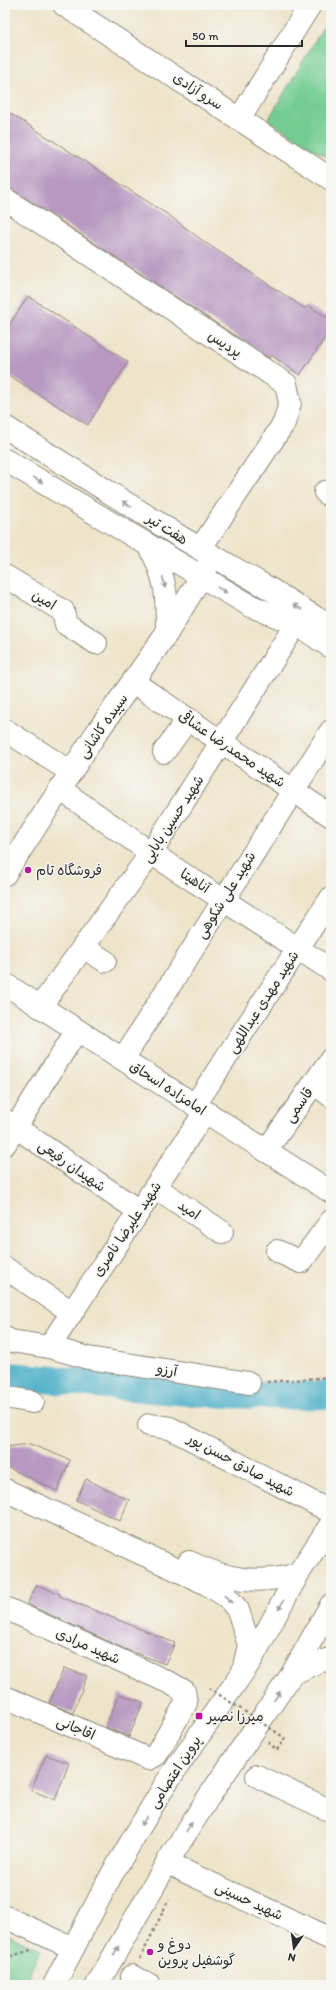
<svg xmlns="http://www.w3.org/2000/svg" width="336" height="1990" viewBox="0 0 336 1990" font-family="Itim,'Playpen Sans Arabic',sans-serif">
  <rect width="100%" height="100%" fill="#f6f6f2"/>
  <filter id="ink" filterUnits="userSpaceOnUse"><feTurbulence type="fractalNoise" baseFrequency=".025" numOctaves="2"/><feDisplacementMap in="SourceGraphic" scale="8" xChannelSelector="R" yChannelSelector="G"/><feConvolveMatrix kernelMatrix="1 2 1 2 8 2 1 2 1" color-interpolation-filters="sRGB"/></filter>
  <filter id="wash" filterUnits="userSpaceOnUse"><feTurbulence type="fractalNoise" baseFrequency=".012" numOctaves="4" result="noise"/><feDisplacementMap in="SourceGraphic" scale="16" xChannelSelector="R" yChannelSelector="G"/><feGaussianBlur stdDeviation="0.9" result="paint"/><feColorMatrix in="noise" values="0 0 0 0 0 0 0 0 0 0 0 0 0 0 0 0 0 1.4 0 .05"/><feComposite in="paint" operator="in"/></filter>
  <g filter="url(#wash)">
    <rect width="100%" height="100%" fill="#eee4ca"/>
    <!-- park -->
    <g fill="#74cc92" stroke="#507c5e">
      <path d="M331,14V160L268,120Z"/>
      <path d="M5,1933L41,1949L24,1985H5Z"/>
    </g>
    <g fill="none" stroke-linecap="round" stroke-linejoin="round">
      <!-- river -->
      <path stroke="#48adc7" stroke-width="28" d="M5,1376C67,1380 129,1388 191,1392C237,1395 284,1396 331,1395"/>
    </g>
    <g id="blocks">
      <!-- building -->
      <g fill="#b898c1">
        <path d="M5,110L170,216L203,241L304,308L309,306L331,320V329L300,375L271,355L269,358L12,189L5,186Z"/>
        <path d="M28,296L128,362L88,425L5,373V332Z"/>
        <path d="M30,1444L70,1460L57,1491L5,1466V1447Z"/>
        <path d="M86,1479L129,1500L120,1521L76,1500Z"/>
        <path d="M37,1585L60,1594L59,1596L175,1643L165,1664L125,1649L27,1604Z"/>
        <path d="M64,1668L87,1676L73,1713L49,1703Z"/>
        <path d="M119,1694L143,1702L129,1737L106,1727Z"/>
        <path d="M46,1755L69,1763L55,1800L31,1790Z"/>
      </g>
    </g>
  </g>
  <g filter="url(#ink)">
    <use href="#blocks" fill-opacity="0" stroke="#8c887a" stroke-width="1"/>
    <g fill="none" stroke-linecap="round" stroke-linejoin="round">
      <defs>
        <g id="minor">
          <path d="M64,5L331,179"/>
          <path d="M240,118L310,5"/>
          <path d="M5,199L286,384L290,403L284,423L200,549"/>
          <path d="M5,427L182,538L270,589L331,627"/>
          <path d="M5,460L251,606L296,624L331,647"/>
          <path d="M325,492L331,497"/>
          <path d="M150,547C167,580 167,597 167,633"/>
          <path d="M5,576L63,611L66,624L96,643"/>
          <path d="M133,682L331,816"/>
          <path d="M5,730L71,772"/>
          <path d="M164,752L188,719"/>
          <path d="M60,789L151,853L331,970"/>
          <path d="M5,874L95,735L167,633L213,557"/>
          <path d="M83,947L105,961"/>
          <path d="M5,984L331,1192"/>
          <path d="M40,1007L151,853L296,624"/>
          <path d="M123,1059L331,731"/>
          <path d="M314,1083L331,1096"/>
          <path d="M195,1105L331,898"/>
          <path d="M5,1120L139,1211"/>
          <path d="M5,1144L77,1030"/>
          <path d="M266,1151L331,1059"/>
          <path d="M155,1187L222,1232"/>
          <path d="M277,1251L301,1262L331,1221"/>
          <path d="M5,1268L72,1312"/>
          <path d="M5,1338L11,1341L49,1347L88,1358L249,1383"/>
          <path d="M49,1347L205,1112"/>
          <path d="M5,1397L33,1402"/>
          <path d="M149,1425L170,1428L331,1512"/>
          <path d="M5,1490L205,1583L227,1597L238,1610L249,1645L243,1671"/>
          <path d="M189,1562C227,1580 258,1585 298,1574"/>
          <path d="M5,1608L170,1683L184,1691L186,1703L156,1755L148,1759L5,1697"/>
          <path d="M292,1674L317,1662L331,1659"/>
          <path d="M257,1776L331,1811"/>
          <path d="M168,1861L184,1871L331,1939"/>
          <path d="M5,1917L73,1948"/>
          <path d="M132,1976L150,1985"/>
        </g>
        <g id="major">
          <path d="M54,1985L112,1874L166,1783L250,1662L298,1574L331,1524"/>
          <path d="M97,1985L168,1861L208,1798L292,1674L331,1605"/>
        </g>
      </defs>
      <!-- minor casing -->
      <use href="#minor" stroke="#8c887a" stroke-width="24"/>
      <!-- major casing -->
      <use href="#major" stroke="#8c887a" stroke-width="24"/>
      <!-- path -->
      <g stroke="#8c887a" stroke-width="2.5" stroke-dasharray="3 3" stroke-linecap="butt">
        <path d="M267,1382L331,1377"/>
        <path d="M268,1742L277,1750L285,1738"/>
        <path d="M5,1958L31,1950"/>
        <path d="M140,1959L169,1899"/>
      </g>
      <!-- minor -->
      <use href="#minor" stroke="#fff" stroke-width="22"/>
      <!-- major -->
      <use href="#major" stroke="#fff" stroke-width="22"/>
      <!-- path-bridge -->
      <path stroke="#8c887a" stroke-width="2.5" stroke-dasharray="3 3" stroke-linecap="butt" d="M209,1688L285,1738"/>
    </g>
    <!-- one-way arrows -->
    <defs><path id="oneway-solid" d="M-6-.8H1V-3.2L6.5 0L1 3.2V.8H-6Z"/></defs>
    <g fill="#a0a0a0">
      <use href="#oneway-solid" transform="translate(38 480) rotate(31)"/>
      <use href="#oneway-solid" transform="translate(127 504) rotate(-148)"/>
      <use href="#oneway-solid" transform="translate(164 583) rotate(78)"/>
      <use href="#oneway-solid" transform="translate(222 590) rotate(30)"/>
      <use href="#oneway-solid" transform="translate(298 607) rotate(-148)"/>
      <use href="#oneway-solid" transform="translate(228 1599) rotate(44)"/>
      <use href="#oneway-solid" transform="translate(281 1605) rotate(119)"/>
      <use href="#oneway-solid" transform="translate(277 1696) rotate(-56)"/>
      <use href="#oneway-solid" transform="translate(144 1821) rotate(121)"/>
      <use href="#oneway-solid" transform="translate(189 1827) rotate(-58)"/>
      <use href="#oneway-solid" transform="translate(116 1951) rotate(-60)"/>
    </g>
  </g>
  <!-- markers -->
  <g fill="#b5179e" stroke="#f6f6f2" stroke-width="1.5">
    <circle cx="28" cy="870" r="4"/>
    <rect x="195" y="1712" width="8" height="8" rx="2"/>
    <circle cx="150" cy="1952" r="4"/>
  </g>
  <g text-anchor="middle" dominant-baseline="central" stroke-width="3" stroke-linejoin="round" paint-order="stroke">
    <!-- street labels -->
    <g font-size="14" fill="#2b2b2b" stroke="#f6f6f2">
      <text transform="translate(198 91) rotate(33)">سرو آزادی</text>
      <text transform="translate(225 344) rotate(33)">پردیس</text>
      <text transform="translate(167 529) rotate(32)">هفت تیر</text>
      <text transform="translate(44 600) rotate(31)">امین</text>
      <text transform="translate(103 726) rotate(-55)">سپیده کاشانی</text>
      <text transform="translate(232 749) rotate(34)">شهید محمدرضا عشاقی</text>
      <text transform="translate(173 819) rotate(-57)">شهید حسین بابایی</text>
      <text transform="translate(195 881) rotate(33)">آناهیتا</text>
      <text transform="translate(226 895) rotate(-58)">شهید علی شکوهی</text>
      <text transform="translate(263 1002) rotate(-57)">شهید مهدی عبداللهی</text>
      <text transform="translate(168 1088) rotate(33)">امامزاده اسحاق</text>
      <text transform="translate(299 1105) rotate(-55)">قاسمی</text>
      <text transform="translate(72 1166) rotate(35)">شهیدان رفیعی</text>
      <text transform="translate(189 1210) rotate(34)">امید</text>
      <text transform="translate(127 1229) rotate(-56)">شهید علیرضا ناصری</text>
      <text transform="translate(167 1370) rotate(9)">آرزو</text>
      <text transform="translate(241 1465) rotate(28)">شهید صادق حسن پور</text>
      <text transform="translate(88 1646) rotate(24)">شهید مرادی</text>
      <text transform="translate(76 1728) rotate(23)">اقاجانی</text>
      <text transform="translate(175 1772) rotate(-57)">پروین اعتصامی</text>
      <text transform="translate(249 1901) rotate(25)">شهید حسینی</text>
    </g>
    <!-- poi labels -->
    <g font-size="14" fill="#2b2b2b" stroke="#f6f6f2" text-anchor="start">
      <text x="36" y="870">فروشگاه تام</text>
      <text x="207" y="1716">میرزا نصیر</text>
      <text x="158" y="1944">دوغ و<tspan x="158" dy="16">گوشفیل پروین</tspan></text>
    </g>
  </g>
  <!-- margin -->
  <rect width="336" height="1990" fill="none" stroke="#f6f6f2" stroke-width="20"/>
  <!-- north arrow -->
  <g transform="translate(294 1948) rotate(193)" stroke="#f6f6f2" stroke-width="3" paint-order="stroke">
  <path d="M0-3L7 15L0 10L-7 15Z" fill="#2b2b2b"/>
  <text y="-6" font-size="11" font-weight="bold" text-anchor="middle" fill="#2b2b2b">N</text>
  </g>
  <!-- scale -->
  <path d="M186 40v6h116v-6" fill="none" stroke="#2b2b2b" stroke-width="2"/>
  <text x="192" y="40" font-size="12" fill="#2b2b2b" stroke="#f6f6f2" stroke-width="3" paint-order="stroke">50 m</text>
</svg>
